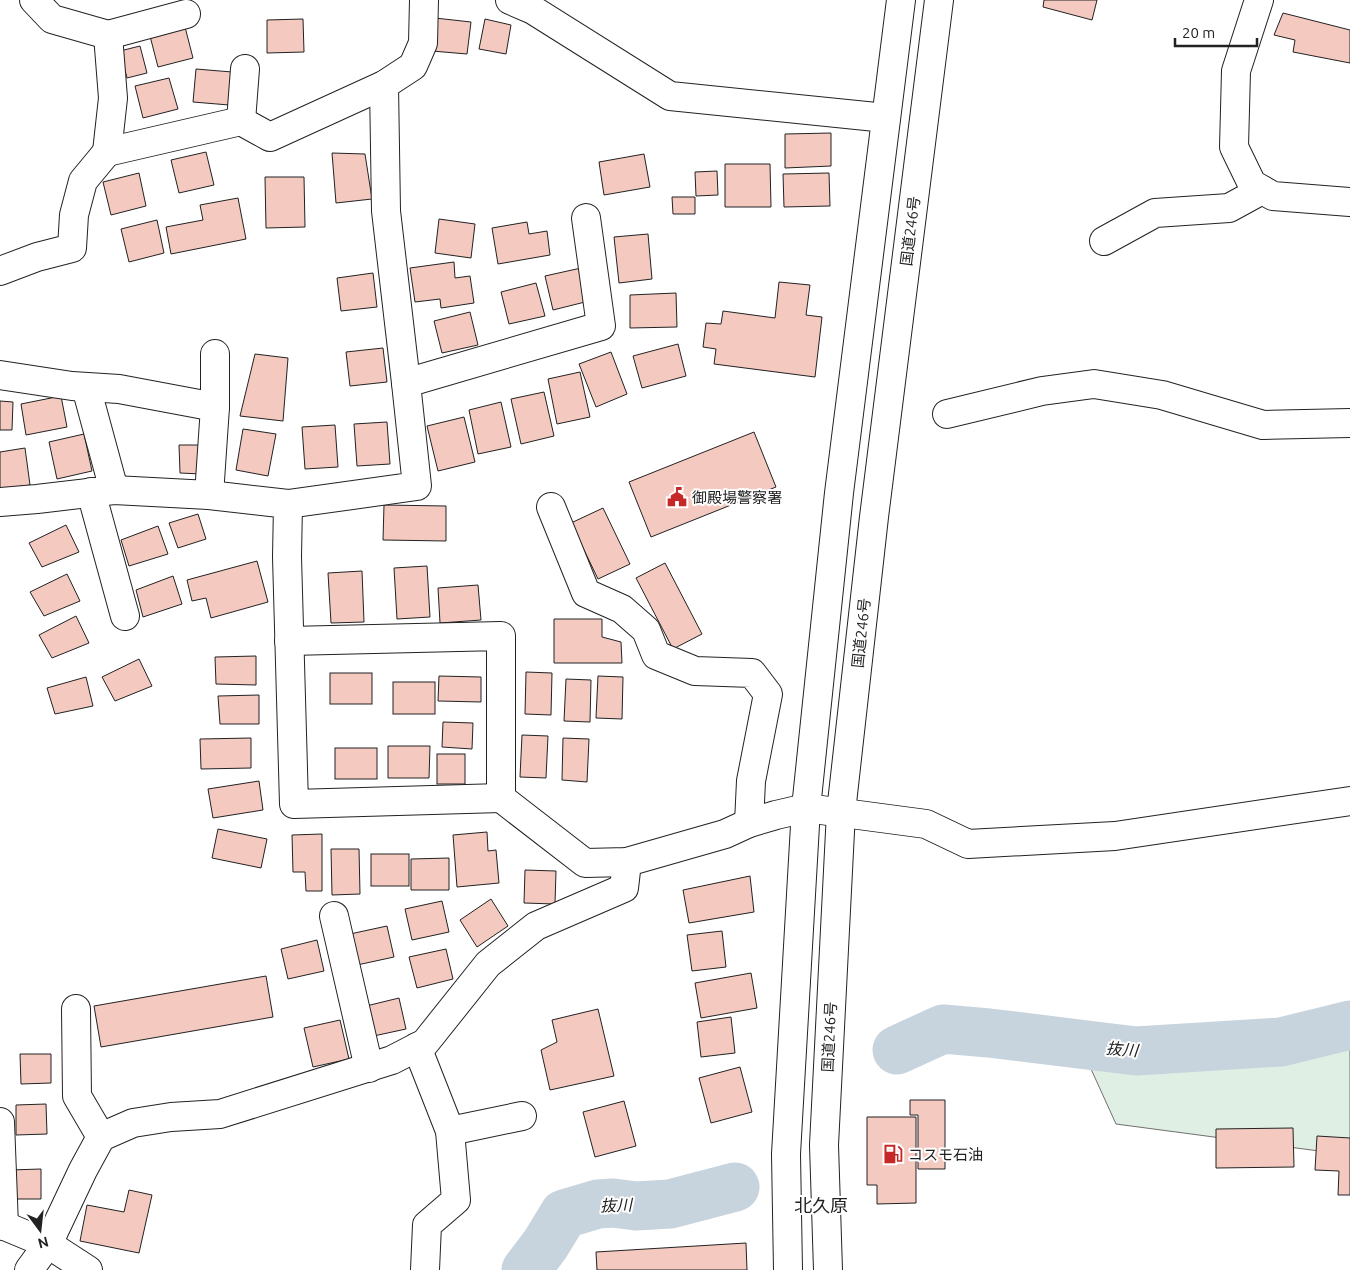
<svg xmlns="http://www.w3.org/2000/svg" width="1350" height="1270" viewBox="0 0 1350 1270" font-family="Ubuntu,'Noto Sans JP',sans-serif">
  <rect width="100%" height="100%" fill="#fff"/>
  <!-- green -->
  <path fill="#e0efe3" stroke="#6f6f6f" d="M1350,1038V1153L1319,1151L1116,1124L1086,1058L1328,1050Z"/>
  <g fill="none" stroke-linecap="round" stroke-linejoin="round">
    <!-- river -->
    <g stroke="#c7d3dd" stroke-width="49">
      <path d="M897,1050L943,1029L989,1033L1136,1051L1281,1042L1350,1025"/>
      <path d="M526,1270L545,1245L564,1214L598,1204L613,1203L636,1206L670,1204L735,1187"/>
    </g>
  </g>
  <!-- building -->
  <g fill="#f3c9c0" stroke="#222">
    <path d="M1044,0H1097L1092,20L1043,7Z"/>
    <path d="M1283,13L1350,30V63L1293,52L1295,40L1274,35Z"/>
    <path d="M435,18L471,22L467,54L432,51Z"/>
    <path d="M303,19L304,52L267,53V20Z"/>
    <path d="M485,19L511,25L506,54L479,49Z"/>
    <path d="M185,27L193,58L158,67L150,36Z"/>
    <path d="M140,46L147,73L127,78L120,51Z"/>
    <path d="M196,69L232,72L229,105L193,102Z"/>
    <path d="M169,78L178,109L143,118L135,86Z"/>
    <path d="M831,133V166L785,168V134Z"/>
    <path d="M206,152L214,185L179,193L171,160Z"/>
    <path d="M332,153L365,154L372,199L336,203Z"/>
    <path d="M644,154L650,187L604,195L599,162Z"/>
    <path d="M725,164H770L771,207H725Z"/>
    <path d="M717,171L718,195L696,196L695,172Z"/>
    <path d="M139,173L146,206L111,215L103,182Z"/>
    <path d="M829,173L830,206L784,207L783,174Z"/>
    <path d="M265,177H304L305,227L266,228Z"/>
    <path d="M672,197H695V214H673Z"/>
    <path d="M238,198L246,239L171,254L166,227L203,220L200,205Z"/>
    <path d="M439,219L475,224L471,258L435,253Z"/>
    <path d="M157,220L164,253L129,262L121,229Z"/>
    <path d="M527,222L529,234L547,231L550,255L498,264L492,228Z"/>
    <path d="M648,234L652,279L619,283L614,237Z"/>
    <path d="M454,262L455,278L470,276L474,303L441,308L440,299L415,302L410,268Z"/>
    <path d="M581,268L589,301L553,310L545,276Z"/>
    <path d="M373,273L377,307L341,311L337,278Z"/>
    <path d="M779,282L810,285L806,315L822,317L815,377L714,364L716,349L703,347L706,323L721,324L723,311L775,318Z"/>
    <path d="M536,283L545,316L509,324L501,292Z"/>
    <path d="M676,293L677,327L630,328V295Z"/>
    <path d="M470,312L478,345L442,353L434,321Z"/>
    <path d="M678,344L686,376L642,388L633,356Z"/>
    <path d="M383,348L387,382L350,386L346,352Z"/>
    <path d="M611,352L627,394L596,407L579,364Z"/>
    <path d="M255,354L288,358L283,421L240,416Z"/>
    <path d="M580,372L590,417L557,424L548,379Z"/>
    <path d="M544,392L554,436L521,444L511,399Z"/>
    <path d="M61,396L67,427L26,435L21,404Z"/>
    <path d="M0,401L13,402L12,430H0Z"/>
    <path d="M501,402L511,447L478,454L469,410Z"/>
    <path d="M464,417L475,462L438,471L427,426Z"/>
    <path d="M387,422L390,464L357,466L354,424Z"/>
    <path d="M335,425L338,467L305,469L302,427Z"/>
    <path d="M243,429L276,434L268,476L236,470Z"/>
    <path d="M754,432L776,487L651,537L629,482Z"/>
    <path d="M84,434L92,471L57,479L49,442Z"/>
    <path d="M179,445H201V474L180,473Z"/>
    <path d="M25,448L30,485L0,489V452Z"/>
    <path d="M384,505L446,506V541L383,540Z"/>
    <path d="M603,508L630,564L598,579L571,523Z"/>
    <path d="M198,514L206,539L178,548L169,523Z"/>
    <path d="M66,525L79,552L42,567L29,543Z"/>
    <path d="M158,526L168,554L129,566L121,540Z"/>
    <path d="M257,561L268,602L211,618L206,598L192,601L187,580Z"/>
    <path d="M665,563L702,634L673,649L636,578Z"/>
    <path d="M427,566L430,617L397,619L394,568Z"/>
    <path d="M362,571L364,622L331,623L328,573Z"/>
    <path d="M67,574L80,601L44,616L30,592Z"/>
    <path d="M173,576L182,604L143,617L136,590Z"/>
    <path d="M478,585L481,620L440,623L438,588Z"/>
    <path d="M76,616L89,643L52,658L39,635Z"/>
    <path d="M554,619H602V637L621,642L622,663H554Z"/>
    <path d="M256,656V685L216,684L215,657Z"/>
    <path d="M139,659L152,686L115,701L102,677Z"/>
    <path d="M526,672L552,673L551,715L525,714Z"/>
    <rect x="330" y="673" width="42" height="31"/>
    <path d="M439,676L481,677V702L438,701Z"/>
    <path d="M598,676L623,677L622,719L596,718Z"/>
    <path d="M86,677L93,706L55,714L47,688Z"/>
    <path d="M566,679L591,680L590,722L564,721Z"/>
    <rect x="393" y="682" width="42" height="32"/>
    <path d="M259,695V724H220L218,696Z"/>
    <path d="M443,722L473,723L472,749L442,747Z"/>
    <path d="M522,735L548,736L546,778L520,777Z"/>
    <path d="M251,738V768L201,769L200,739Z"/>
    <path d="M563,738L589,739L587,782L562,780Z"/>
    <path d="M388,746H430L429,778H388Z"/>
    <rect x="335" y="748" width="42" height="31"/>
    <rect x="437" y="754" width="28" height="30"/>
    <path d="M259,781L263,810L213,818L208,789Z"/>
    <path d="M218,829L267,839L261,868L212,858Z"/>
    <path d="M487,832L488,851L496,850L499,883L457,887L453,835Z"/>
    <path d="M322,834V891H306L305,872H293L292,835Z"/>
    <path d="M331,849H359L360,894L332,895Z"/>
    <rect x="371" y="854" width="38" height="32"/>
    <path d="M449,858V890H411V859Z"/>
    <path d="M525,870L556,871L555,904L524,903Z"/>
    <path d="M750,876L754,912L689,923L683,890Z"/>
    <path d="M491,899L508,926L477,947L460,920Z"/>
    <path d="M442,901L449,932L412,940L405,909Z"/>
    <path d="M387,926L394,957L357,965L350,934Z"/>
    <path d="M722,931L726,967L692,971L687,935Z"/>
    <path d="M317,940L324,971L288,979L281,949Z"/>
    <path d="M446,949L453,979L417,988L409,957Z"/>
    <path d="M751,973L757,1008L701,1018L695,983Z"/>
    <path d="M266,976L273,1017L101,1047L94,1006Z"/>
    <path d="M399,998L406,1029L369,1037L362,1007Z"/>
    <path d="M598,1009L614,1076L550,1090L541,1050L557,1042L552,1020Z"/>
    <path d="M731,1017L735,1053L701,1057L697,1022Z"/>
    <path d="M340,1020L349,1059L313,1067L304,1028Z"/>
    <path d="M20,1054H51V1083L21,1084Z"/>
    <path d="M740,1067L752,1112L711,1123L699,1078Z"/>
    <path d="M910,1100H945V1169H918V1115H910Z"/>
    <path d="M624,1101L636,1146L595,1157L583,1112Z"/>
    <path d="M46,1104L47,1134L16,1135V1105Z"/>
    <path d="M867,1117H916V1203L877,1204V1185H867Z"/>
    <path d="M1293,1128L1294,1167L1216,1168V1129Z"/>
    <path d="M1317,1136L1350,1138V1195H1338L1339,1171L1315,1170Z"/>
    <path d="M41,1169V1199H11L10,1170Z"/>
    <path d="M129,1190L152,1195L139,1253L80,1241L87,1205L124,1212Z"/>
    <path d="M746,1243L747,1270H597L596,1252Z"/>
  </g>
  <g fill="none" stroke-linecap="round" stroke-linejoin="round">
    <defs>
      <g id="minor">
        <path d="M34,0L52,19L108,35L113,98L107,152L241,121L270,137L384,85L413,66L423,43L424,0"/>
        <path d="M510,0L533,10L670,96L886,118"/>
        <path d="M1259,0L1236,71L1234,147L1252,184L1273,196L1350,202"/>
        <path d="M108,35L186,14"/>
        <path d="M384,85L386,211L406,383"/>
        <path d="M241,121L245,69"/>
        <path d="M1104,241L1155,213L1229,208L1262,190"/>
        <path d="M0,271L37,257L72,248L74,215L83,181L107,152"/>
        <path d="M0,375L72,386L119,389L215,407"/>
        <path d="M86,387L114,490"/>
        <path d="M947,414L1042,391L1094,384L1162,395L1263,425L1350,423"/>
        <path d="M91,492L125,616"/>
        <path d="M209,495L215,407V354"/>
        <path d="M0,502L37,499L114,490L209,495L288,504L287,557L294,804L501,798"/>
        <path d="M288,504L417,486L406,383L601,326L586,218"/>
        <path d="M551,507L586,593L622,609L646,630L656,655L695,671L752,673L768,694L751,781L749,823"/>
        <path d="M289,641L501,636V798L585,863L627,862L725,834L749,823L776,815L806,808L926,824L968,844L1115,836L1350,801"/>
        <path d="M334,916L369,1068"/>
        <path d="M76,1009L77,1096L101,1137"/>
        <path d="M417,1047L450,1131L456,1200L427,1225L425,1270"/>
        <path d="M0,1122L4,1226"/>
        <path d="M450,1131L522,1116"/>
        <path d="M0,1224L48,1244L88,1270"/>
        <path d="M29,1270L48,1244L83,1170L101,1137L133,1123L171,1117L220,1114L392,1060L425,1043L488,964L536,926L624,888L627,862"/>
      </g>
      <g id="highway">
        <path d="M788,1270L786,1154L806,808L839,493L901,0"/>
        <path d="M828,1270L824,1145L841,812L874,517L939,0"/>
      </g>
    </defs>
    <!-- minor casing -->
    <use href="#minor" stroke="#222" stroke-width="30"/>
    <!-- highway casing -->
    <use href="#highway" stroke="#222" stroke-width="30"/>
    <!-- minor -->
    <use href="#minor" stroke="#fff" stroke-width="28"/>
    <!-- highway -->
    <use href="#highway" stroke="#fff" stroke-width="28"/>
  </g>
  <!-- icons -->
  <defs>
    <symbol id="civic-bare" viewBox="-9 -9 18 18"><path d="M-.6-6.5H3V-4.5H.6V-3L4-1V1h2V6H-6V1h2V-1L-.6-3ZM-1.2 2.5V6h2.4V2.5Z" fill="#c62828" stroke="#fff" stroke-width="2.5" paint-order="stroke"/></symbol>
    <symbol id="fuel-bare" viewBox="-9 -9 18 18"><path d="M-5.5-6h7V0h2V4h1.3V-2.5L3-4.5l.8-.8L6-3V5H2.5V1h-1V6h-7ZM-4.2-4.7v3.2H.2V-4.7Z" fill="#c62828" stroke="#fff" stroke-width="2.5" paint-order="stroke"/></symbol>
  </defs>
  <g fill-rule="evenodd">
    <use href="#civic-bare" x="663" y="483" width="28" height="28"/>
    <use href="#fuel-bare" x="879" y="1140" width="28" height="28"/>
  </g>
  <g text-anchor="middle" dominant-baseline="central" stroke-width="4" stroke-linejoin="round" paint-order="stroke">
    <!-- street labels -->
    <g font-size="15" fill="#222" stroke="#fff">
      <text transform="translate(910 231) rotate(-83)">国道246号</text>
      <text transform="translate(861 633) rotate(-84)">国道246号</text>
      <text transform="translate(829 1037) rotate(-87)">国道246号</text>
    </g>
    <!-- poi labels -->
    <g font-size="15" fill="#222" stroke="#fff" text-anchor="start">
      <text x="692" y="497">御殿場警察署</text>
      <text x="908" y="1154">コスモ石油</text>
    </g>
    <!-- water labels -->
    <g font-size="16" font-style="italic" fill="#222" stroke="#fff">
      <text transform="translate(1122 1049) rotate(5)">抜川</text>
      <text transform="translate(616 1205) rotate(-2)">抜川</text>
    </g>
    <!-- quarter labels -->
    <g font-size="18" fill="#222" stroke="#fff">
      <text x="821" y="1205">北久原</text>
    </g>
  </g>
  <!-- north arrow -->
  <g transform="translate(40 1230) rotate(165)" stroke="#ffffff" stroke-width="4" paint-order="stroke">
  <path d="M0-4L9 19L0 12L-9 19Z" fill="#222222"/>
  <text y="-8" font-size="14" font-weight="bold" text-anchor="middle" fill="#222222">N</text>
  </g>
  <!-- scale -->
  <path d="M1175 38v8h82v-8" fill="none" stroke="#222222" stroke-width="2.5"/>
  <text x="1182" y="38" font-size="15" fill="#222222" stroke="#ffffff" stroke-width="4" paint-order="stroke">20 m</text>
</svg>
